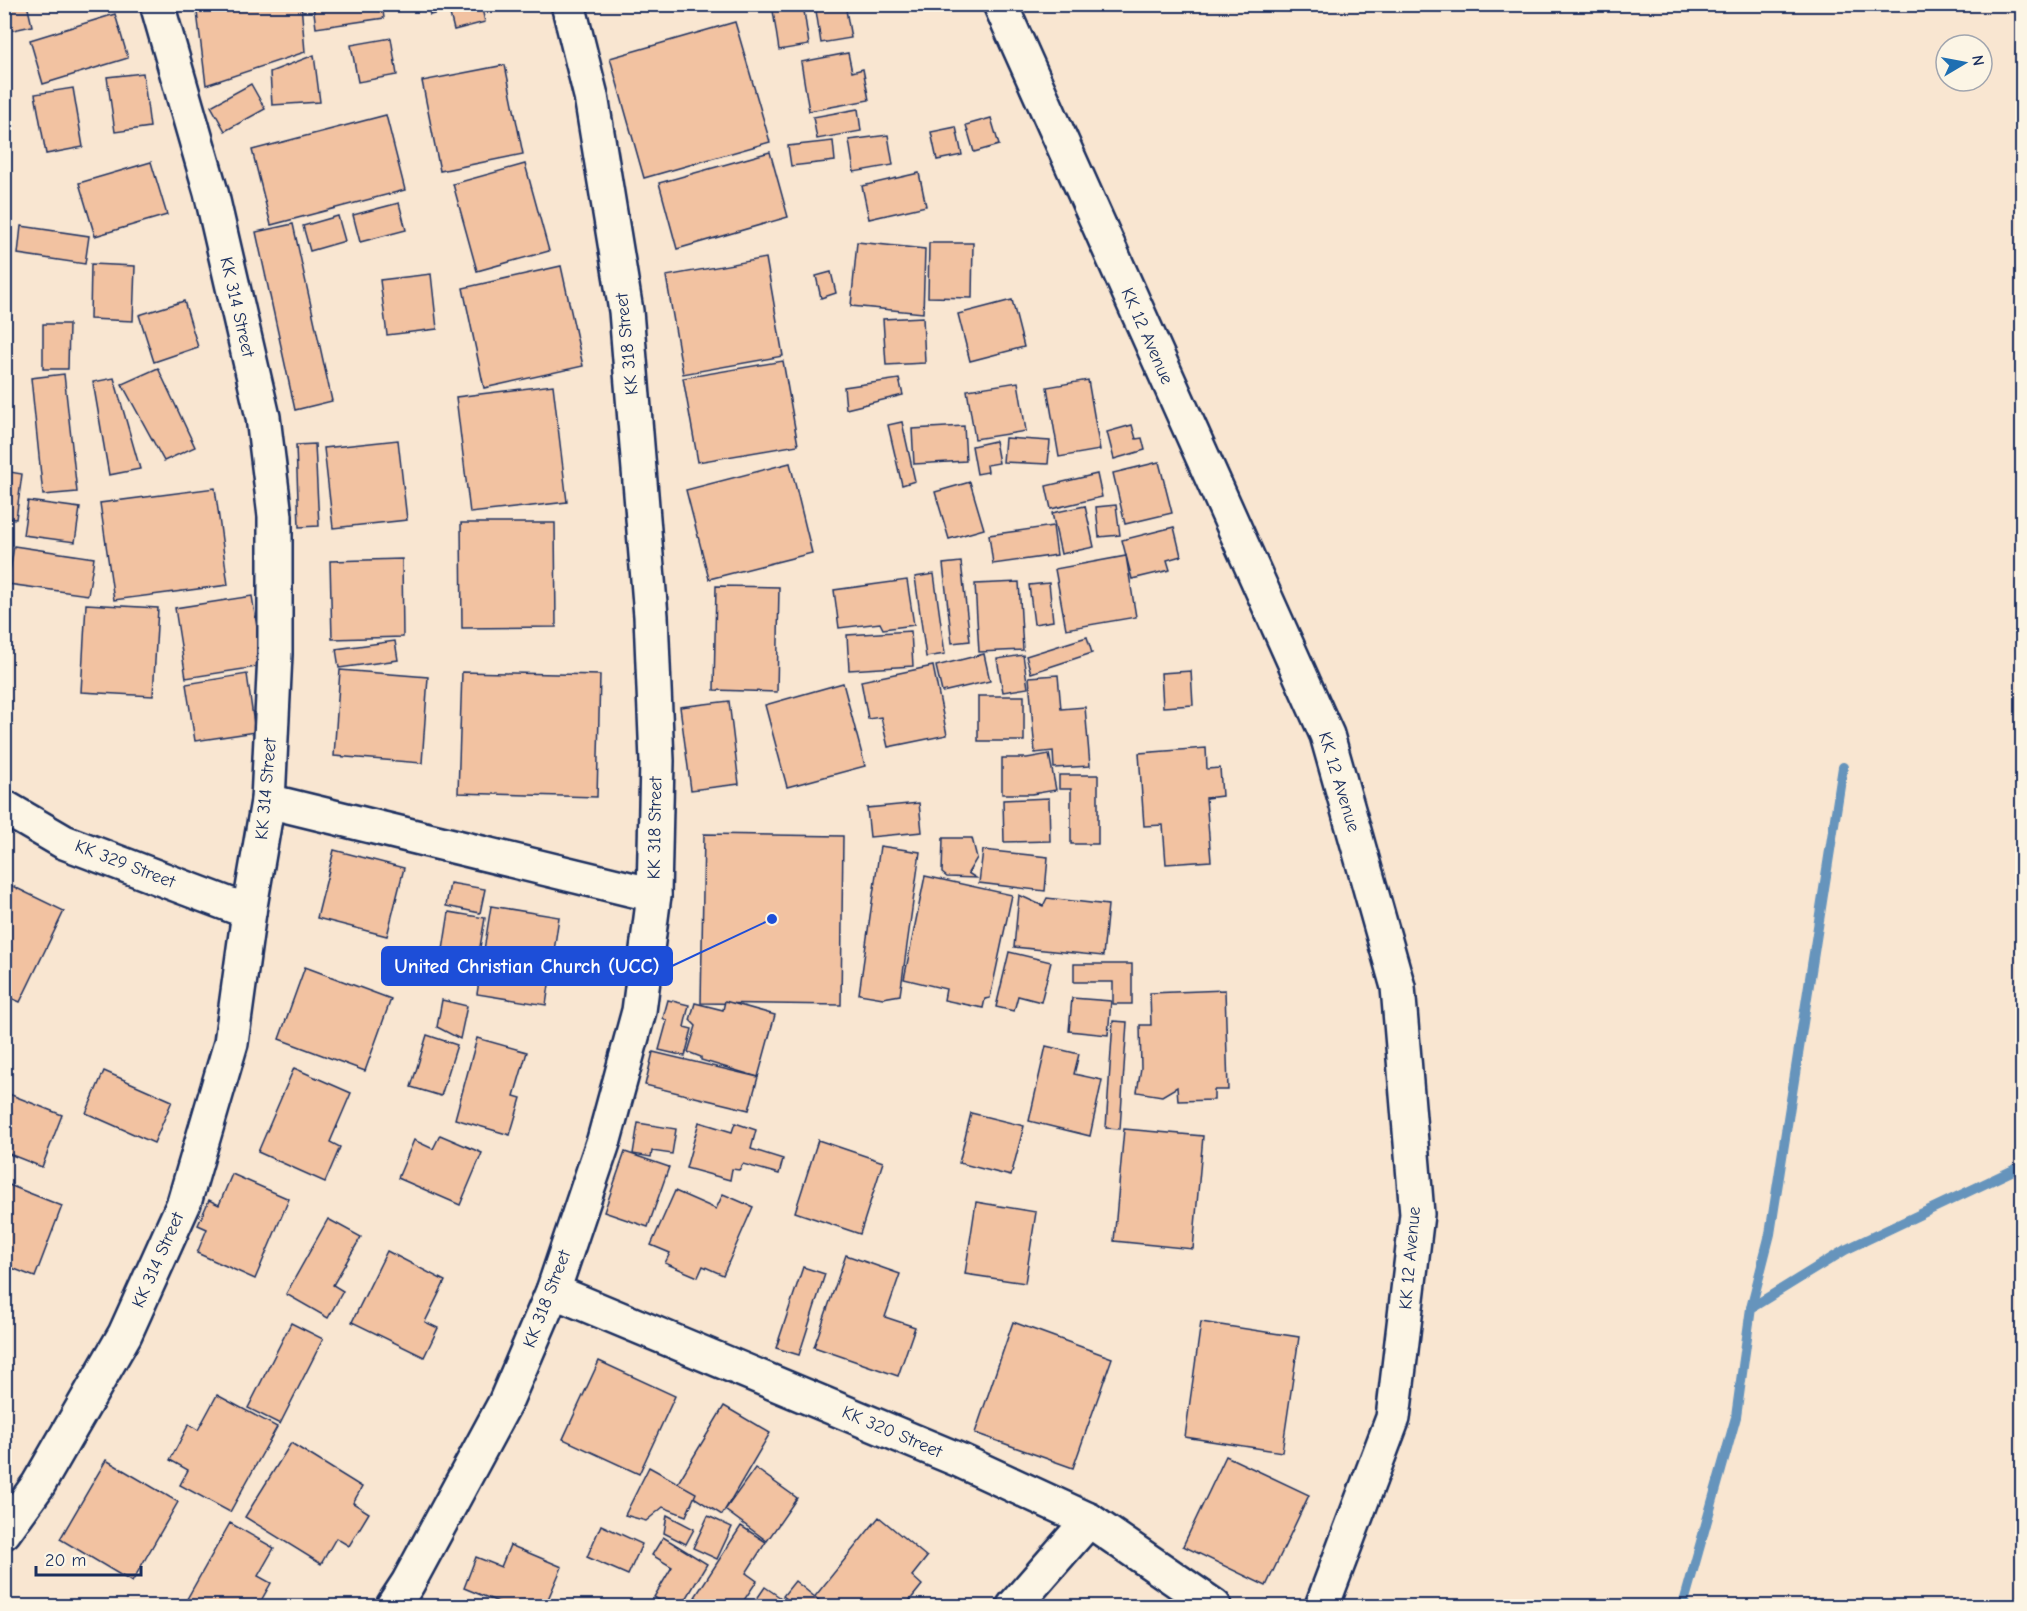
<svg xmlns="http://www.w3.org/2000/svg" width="2027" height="1611" viewBox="0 0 2027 1611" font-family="'Comic Neue',sans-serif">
  <rect width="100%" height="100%" fill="#f9e6d1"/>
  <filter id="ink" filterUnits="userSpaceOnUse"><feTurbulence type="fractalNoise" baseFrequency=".0167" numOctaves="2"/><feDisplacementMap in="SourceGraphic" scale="12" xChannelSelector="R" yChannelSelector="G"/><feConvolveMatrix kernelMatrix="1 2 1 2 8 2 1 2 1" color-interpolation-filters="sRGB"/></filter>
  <g filter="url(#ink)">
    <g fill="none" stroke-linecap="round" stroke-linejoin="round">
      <!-- stream -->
      <g stroke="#6694bc" stroke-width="10">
        <path d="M1751,1308L1845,1250L2022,1166"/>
        <path d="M1683,1606L1736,1417L1751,1308L1770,1234L1843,767"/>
      </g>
    </g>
    <!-- building -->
    <g fill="#f2c2a1" stroke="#1b2f5e" stroke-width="1.5">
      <path d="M4,4H27L32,26L4,32Z"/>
      <path d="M196,4H301L305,52L206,85Z"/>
      <path d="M313,4H382L384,18L316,28Z"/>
      <path d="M427,4H481L485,22L454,30L449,10L430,15Z"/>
      <path d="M772,4H803L809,45L779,50Z"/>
      <path d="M815,4H845L851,38L821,43Z"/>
      <path d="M115,14L128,58L43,84L30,40Z"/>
      <path d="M735,22L770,142L644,178L610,58Z"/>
      <path d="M391,38L397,75L358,82L351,45Z"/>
      <path d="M848,53L852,72L863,69L869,100L809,111L801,62Z"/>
      <path d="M314,55L320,102L272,105L270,72Z"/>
      <path d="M505,65L523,154L440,171L422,81Z"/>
      <path d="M143,73L150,127L115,132L107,77Z"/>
      <path d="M251,84L265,109L225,131L211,106Z"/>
      <path d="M73,88L83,147L46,154L35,94Z"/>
      <path d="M858,109L861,131L817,139L813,117Z"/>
      <path d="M386,115L405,190L271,225L252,150Z"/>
      <path d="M991,118L999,145L974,152L966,125Z"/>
      <path d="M956,127L962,155L937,160L931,132Z"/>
      <path d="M888,135L893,165L854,172L849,140Z"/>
      <path d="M833,141L835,161L791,166L788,146Z"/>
      <path d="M770,152L788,217L677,249L659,183Z"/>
      <path d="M151,162L167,215L95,236L79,183Z"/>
      <path d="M525,164L549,251L477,271L453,184Z"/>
      <path d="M919,173L926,206L869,219L862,186Z"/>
      <path d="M399,203L406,230L360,242L353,215Z"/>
      <path d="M338,216L345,241L310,251L303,226Z"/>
      <path d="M293,224L332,401L295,410L256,232Z"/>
      <path d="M21,226L89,236L85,264L18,254Z"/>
      <path d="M857,242L925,249L923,313L851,306Z"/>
      <path d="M929,243H973L972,298L928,297Z"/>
      <path d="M766,258L783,356L683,374L666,276Z"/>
      <path d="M91,264L135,266L133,321L90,319Z"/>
      <path d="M561,266L583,366L484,388L463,288Z"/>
      <path d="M831,272L836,293L821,298L816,276Z"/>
      <path d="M431,274L437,329L387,335L380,280Z"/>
      <path d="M1012,300L1024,347L970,361L958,314Z"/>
      <path d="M184,301L198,347L154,362L139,315Z"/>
      <path d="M923,317L925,363L886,365L883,319Z"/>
      <path d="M43,324H69L68,369H43Z"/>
      <path d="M783,361L798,445L698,462L683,378Z"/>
      <path d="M158,368L195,447L164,461L122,384Z"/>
      <path d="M64,374L77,492L43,495L31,378Z"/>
      <path d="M114,378L140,469L109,475L93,382Z"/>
      <path d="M899,379L903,395L846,409L844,387Z"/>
      <path d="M1088,380L1100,450L1059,457L1047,387Z"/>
      <path d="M1018,382L1026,431L975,439L967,390Z"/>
      <path d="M553,385L567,502L470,513L456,397Z"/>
      <path d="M902,422L915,481L902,485L888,425Z"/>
      <path d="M1132,425L1136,439L1142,438L1145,450L1114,459L1107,432Z"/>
      <path d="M964,426L966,461L914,464L912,429Z"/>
      <path d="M1005,438L1050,441L1048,464L1003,462Z"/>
      <path d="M398,440L407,520L333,528L324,448Z"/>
      <path d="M995,441L999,463L987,465L988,472L977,474L972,446Z"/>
      <path d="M315,444L319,526L299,527L296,445Z"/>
      <path d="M1159,462L1172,513L1125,524L1113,473Z"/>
      <path d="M790,463L812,553L709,579L686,490Z"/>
      <path d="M4,471L22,474L16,519L4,518Z"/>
      <path d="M1097,474L1102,497L1051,509L1046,486Z"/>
      <path d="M970,482L984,529L949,539L935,492Z"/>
      <path d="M215,488L228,585L114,600L100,503Z"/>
      <path d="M28,501L80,508L75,542L23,535Z"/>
      <path d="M1116,505L1120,535L1099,537L1096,507Z"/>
      <path d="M1085,506L1094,547L1061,554L1052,513Z"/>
      <path d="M461,523H555L556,627L462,628Z"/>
      <path d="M1053,526L1057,555L993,564L989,535Z"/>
      <path d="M1174,527L1181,556L1167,560L1170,570L1132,579L1122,540Z"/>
      <path d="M14,546L94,558L88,595L8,584Z"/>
      <path d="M1126,556L1136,617L1066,629L1055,569Z"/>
      <path d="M402,559L403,637L332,639L330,561Z"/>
      <path d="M961,562L970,641L952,643L943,564Z"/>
      <path d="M934,574L945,654L926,657L915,577Z"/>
      <path d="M907,580L914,625L883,629L880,623L839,628L834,590Z"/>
      <path d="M1019,582L1023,650L979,652L975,584Z"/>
      <path d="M1049,583L1053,621L1034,624L1029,585Z"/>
      <path d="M716,586L779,587L777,692L714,690Z"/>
      <path d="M252,596L263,666L186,678L175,608Z"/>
      <path d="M86,604L158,608L153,696L81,692Z"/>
      <path d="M911,631L913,666L849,670L847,635Z"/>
      <path d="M1087,637L1092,653L1031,673L1026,656Z"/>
      <path d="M395,641L398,660L339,668L336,649Z"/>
      <path d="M984,654L990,681L942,692L936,666Z"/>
      <path d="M1023,655L1028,688L1003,692L997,659Z"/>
      <path d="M933,666L947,735L888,747L881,717L868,719L861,681Z"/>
      <path d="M340,670L428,677L422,763L334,756Z"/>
      <path d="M1191,671L1193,705L1163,707L1161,673Z"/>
      <path d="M462,672L600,675L597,797L458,793Z"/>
      <path d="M247,674L255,732L195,741L186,684Z"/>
      <path d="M1058,675L1061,709L1085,707L1090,766L1054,768L1053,751L1035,753L1029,677Z"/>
      <path d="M843,683L865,766L787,787L765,705Z"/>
      <rect x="978" y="696" width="46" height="45"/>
      <path d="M729,701L739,784L691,790L680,707Z"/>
      <path d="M1206,748L1207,769L1220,768L1222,796L1206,798L1211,861L1166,864L1163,825L1144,826L1139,753Z"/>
      <path d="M1049,754L1056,790L1032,794H1002V758H1027Z"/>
      <path d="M1059,775H1098V844H1071V789H1059Z"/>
      <path d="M1049,798L1050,841L1004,842L1003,800Z"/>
      <path d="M919,803L922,832L870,837L867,808Z"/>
      <path d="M704,834L843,836L841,1005L701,1003Z"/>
      <path d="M943,838H972L977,858L968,873L976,878L947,877L942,873Z"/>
      <path d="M880,846L920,852L900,995L883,998L859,994Z"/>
      <path d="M334,850L404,868L387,936L317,918Z"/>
      <path d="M983,850L1048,857L1045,891L979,883Z"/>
      <path d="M925,876L1012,895L990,998L985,999L983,1008L944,1000L946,989L904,979Z"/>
      <path d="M4,882L64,911L20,1002L4,995Z"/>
      <path d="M450,883L485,889L480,913L446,906Z"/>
      <path d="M1019,895L1043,906L1047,898L1108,905L1103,956L1014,947Z"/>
      <path d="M491,906L559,917L546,1005L477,994Z"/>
      <path d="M449,912L485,918L475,976L440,969Z"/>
      <path d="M1009,952L1051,962L1041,1002L1018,996L1014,1011L996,1007Z"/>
      <path d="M1074,964H1132V1004H1113V982H1074Z"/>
      <path d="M305,967L391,999L365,1071L279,1039Z"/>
      <path d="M1225,990L1228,1090H1214V1100L1178,1101L1177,1087L1162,1096L1137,1092L1141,1068L1140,1025H1151L1150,993Z"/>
      <path d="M1072,998L1111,1001L1108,1035L1069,1031Z"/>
      <path d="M442,1000L467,1006L460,1039L437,1027Z"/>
      <path d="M668,1000L689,1005L684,1027L692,1029L685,1056L659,1050L667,1021L663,1018Z"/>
      <path d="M725,1001L775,1015L758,1077L701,1060V1057L688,1052L696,1026L690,1020L695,1003L723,1010Z"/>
      <path d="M1113,1021L1127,1022L1120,1129L1106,1128Z"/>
      <path d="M427,1035L457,1045L441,1096L411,1087Z"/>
      <path d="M477,1038L527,1052L514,1096L521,1098L510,1135L455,1119Z"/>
      <path d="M1046,1046L1079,1054L1074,1074L1102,1080L1090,1136L1029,1121Z"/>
      <path d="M653,1052L758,1077L749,1110L645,1085Z"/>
      <path d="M294,1068L351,1093L330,1142L340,1147L325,1182L258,1152Z"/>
      <path d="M104,1071L172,1101L154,1143L86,1113Z"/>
      <path d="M4,1092L62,1115L42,1167L4,1152Z"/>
      <path d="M971,1113L1024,1126L1011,1176L959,1163Z"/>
      <path d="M699,1122L732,1132L735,1123L756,1130L751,1149L783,1159L779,1174L743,1164L739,1170L732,1169L730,1180L686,1168Z"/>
      <path d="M638,1123L676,1129L672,1154L652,1151L651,1157L633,1154Z"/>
      <path d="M1124,1129L1203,1136L1193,1249L1114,1241Z"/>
      <path d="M440,1135L482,1153L460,1205L398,1178L414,1140L433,1149Z"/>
      <path d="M818,1140L883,1162L860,1234L795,1212Z"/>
      <path d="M625,1152L669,1167L648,1227L604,1212Z"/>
      <path d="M232,1174L289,1199L255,1279L197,1253L207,1229L198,1225L209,1200L219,1205Z"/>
      <path d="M4,1183L62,1206L35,1277L4,1265Z"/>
      <path d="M675,1191L716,1209L723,1194L753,1207L723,1275L703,1266L698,1277L665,1263L670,1253L651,1245Z"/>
      <path d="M976,1202L1036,1212L1025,1283L965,1274Z"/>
      <path d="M328,1219L361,1237L333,1285L343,1291L328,1318L286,1294Z"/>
      <path d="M387,1251L445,1281L425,1322L438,1328L424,1357L352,1322Z"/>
      <path d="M846,1255L900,1274L885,1317L915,1327L898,1376L814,1347Z"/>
      <path d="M803,1267L825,1274L799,1355L776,1348Z"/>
      <path d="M1013,1322L1112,1358L1073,1468L975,1433Z"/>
      <path d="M1201,1322L1299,1337L1282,1452L1185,1437Z"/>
      <path d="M291,1323L323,1339L280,1424L248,1408Z"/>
      <path d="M599,1361L675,1396L639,1474L563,1439Z"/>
      <path d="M217,1395L277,1427L230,1512L180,1485L188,1470L170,1460L189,1424L198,1430Z"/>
      <path d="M724,1406L770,1433L722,1515L676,1486Z"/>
      <path d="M291,1443L362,1487L353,1503L369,1513L349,1546L336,1538L321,1564L245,1517Z"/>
      <path d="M1226,1456L1309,1495L1266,1586L1183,1546Z"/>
      <path d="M106,1460L178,1502L132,1582L60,1539Z"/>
      <path d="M649,1467L696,1493L686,1516L663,1507L646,1521L625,1515Z"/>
      <path d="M755,1468L797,1498L767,1541L725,1510Z"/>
      <path d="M667,1515L694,1529L686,1544L664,1533Z"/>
      <path d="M708,1516L732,1527L717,1559L693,1548Z"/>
      <path d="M879,1517L927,1557L912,1576L922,1585L910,1600L914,1604L912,1606H820L812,1600Z"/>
      <path d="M230,1523L274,1548L258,1576L271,1583L258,1606H200L187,1599Z"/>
      <path d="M601,1525L642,1544L628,1575L587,1557Z"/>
      <path d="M741,1526L766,1542L746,1573L757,1581L740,1606H710L695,1597Z"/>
      <path d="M663,1537L707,1564L682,1606H669L654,1597L672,1567L652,1555Z"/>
      <path d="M510,1545L562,1567L545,1606H508L464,1588L476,1557L501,1567Z"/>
      <path d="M795,1581L826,1606H796L783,1596Z"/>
      <path d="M765,1587L790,1604L788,1606H759L754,1603Z"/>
    </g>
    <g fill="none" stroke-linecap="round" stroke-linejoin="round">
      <defs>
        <g id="minor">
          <path d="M268,801L654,895"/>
          <path d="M4,807L64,842L249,912"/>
          <path d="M553,1291L959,1460L1089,1520L1214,1606"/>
          <path d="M4,1532L38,1485L125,1334L184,1203L231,1043L249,912L268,801L275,654V516L263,417L211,192L157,4"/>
          <path d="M393,1606L408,1583L505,1403L553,1291L604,1140L639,1011L654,895L657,761L651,616L626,311L591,96L568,4"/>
          <path d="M1014,1606L1089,1520"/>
        </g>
        <path id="major" d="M1000,4L1327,735L1398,987L1417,1214L1393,1418L1322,1606"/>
      </defs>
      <!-- minor casing -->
      <use href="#minor" stroke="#1b2f5e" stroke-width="38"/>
      <!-- major casing -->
      <use href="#major" stroke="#1b2f5e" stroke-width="38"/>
      <!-- minor -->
      <use href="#minor" stroke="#fcf5e5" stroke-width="33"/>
      <!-- major -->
      <use href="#major" stroke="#fcf5e5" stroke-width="33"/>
    </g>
  </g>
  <g text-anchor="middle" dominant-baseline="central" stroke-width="4.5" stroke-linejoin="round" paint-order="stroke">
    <!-- street labels -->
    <g font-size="18" fill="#1b2f5e" stroke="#fcf5e5">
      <text transform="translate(237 307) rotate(77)">KK 314 Street</text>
      <text transform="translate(1147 336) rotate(66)">KK 12 Avenue</text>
      <text transform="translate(627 344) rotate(-96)">KK 318 Street</text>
      <text transform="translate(1339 782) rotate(73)">KK 12 Avenue</text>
      <text transform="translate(266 789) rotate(-85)">KK 314 Street</text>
      <text transform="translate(655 828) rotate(-89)">KK 318 Street</text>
      <text transform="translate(125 864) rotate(21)">KK 329 Street</text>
      <text transform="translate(1410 1258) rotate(-85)">KK 12 Avenue</text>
      <text transform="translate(158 1260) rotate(-66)">KK 314 Street</text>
      <text transform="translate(547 1299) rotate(-69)">KK 318 Street</text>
      <text transform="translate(892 1432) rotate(23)">KK 320 Street</text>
    </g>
  </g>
  <!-- callouts -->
  <path fill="none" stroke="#1d4ed8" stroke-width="2" d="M772 919L672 966"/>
  <circle fill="#1d4ed8" stroke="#fcf5e5" stroke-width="2" cx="772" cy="919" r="6"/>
  <rect fill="#1d4ed8" stroke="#1d4ed8" stroke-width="2" x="382" y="947" width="290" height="38" rx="6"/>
  <g font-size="20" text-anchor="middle" font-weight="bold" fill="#fff">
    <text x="527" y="973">United Christian Church (UCC)</text>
  </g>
  <!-- margin -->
  <rect width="2027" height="1611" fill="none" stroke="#fcf5e5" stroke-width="24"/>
  <rect x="12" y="12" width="2003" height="1587" fill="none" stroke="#1b2f5e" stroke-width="2" filter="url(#ink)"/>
  <!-- north arrow -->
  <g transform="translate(1964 63) rotate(80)"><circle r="28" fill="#fcf5e5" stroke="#a2a6af" stroke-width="1.5"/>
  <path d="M0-4.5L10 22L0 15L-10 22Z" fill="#1f6fb2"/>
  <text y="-9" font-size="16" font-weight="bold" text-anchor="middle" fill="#1b2f5e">N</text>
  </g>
  <!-- scale -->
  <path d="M36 1566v9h105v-9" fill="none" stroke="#1b2f5e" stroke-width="3"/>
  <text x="45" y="1566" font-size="18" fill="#1b2f5e" stroke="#fcf5e5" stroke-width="4.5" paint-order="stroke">20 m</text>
</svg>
